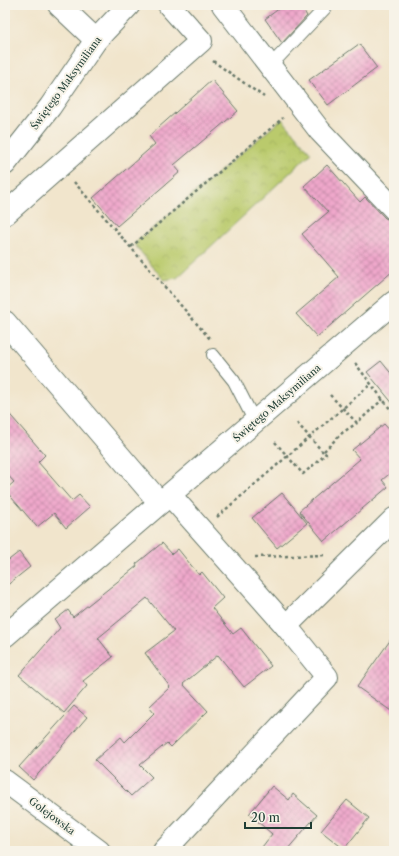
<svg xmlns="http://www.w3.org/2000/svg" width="399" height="856" viewBox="0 0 399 856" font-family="'Libre Caslon Text',serif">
  <defs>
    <pattern id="park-crowns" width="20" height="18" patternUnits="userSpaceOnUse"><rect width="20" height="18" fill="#baca6c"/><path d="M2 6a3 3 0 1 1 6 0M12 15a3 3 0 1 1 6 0" fill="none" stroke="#9fae5e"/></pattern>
    <pattern id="building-cross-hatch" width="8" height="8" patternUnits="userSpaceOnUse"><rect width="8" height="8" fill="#efa7cb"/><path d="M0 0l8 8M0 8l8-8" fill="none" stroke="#c189a6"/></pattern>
  </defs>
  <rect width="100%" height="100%" fill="#f7f3e8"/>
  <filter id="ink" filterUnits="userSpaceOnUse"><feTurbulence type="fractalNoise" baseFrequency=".025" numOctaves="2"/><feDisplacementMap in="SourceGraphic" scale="8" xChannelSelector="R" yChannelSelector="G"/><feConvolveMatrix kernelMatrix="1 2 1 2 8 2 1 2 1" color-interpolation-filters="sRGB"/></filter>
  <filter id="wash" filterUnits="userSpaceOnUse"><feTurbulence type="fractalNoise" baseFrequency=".012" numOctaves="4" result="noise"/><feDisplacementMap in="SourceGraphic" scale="16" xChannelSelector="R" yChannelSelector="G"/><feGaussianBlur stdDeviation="0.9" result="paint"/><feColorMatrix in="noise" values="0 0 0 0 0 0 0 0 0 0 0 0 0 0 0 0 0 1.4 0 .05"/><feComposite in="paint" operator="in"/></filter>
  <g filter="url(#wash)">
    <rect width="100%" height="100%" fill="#f1e5cc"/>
    <!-- park -->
    <path fill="url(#park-crowns)" stroke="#6c8450" d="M282,119L311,153L177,278L164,280L134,244Z"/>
    <g id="blocks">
      <!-- building -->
      <g fill="url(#building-cross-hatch)">
        <path d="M284,5H300L307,16L282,43L265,19Z"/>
        <path d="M359,44L377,68L328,105L309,80Z"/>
        <path d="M212,80L238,111L174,165L180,172L117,226L93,198L155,144L149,136Z"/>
        <path d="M327,165L360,202L365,197L385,218L394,222V270L317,337L296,314L339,277L302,234L328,212L304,186Z"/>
        <path d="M381,361L394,377V405L367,372Z"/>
        <path d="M5,409L45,455L38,462L72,501L79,495L90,507L66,528L54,513L37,527L5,490L14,482L5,472Z"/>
        <path d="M384,424L394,435V470L382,480L388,487L324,541L299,511L360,459L352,450Z"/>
        <path d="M282,493L307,523L277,548L252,518Z"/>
        <path d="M162,543L172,554L178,549L199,575L202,572L223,598L212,608L233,634L241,628L271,666L244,687L218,655L183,684L208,711L171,747L167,743L140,765L152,777L131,796L95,760L121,737L125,742L154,713L149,707L170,687L145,653L174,631L147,598L98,638L113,657L83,681L87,686L64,713L19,675L60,628L55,620L68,610L73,617L137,566L136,564Z"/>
        <path d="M19,552L30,567L5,587V563Z"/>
        <path d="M394,635V713L357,687Z"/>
        <path d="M74,706L87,717L33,780L19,767Z"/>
        <path d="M272,786L289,800L293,794L317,815L286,851H259L272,834L249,814Z"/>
        <path d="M347,800L369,818L344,849L321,831Z"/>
      </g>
    </g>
  </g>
  <g filter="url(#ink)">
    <use href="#blocks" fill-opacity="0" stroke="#687869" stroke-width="1"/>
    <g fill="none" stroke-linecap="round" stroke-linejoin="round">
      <defs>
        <g id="lane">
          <path d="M270,66L328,5"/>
          <path d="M213,355L234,381L255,422"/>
        </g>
        <g id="street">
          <path d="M59,5L96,40"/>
          <path d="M223,5L320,131L394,209"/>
          <path d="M5,164L50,107L96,40L129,5"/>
          <path d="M5,214L201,41L169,5"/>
          <path d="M5,322L160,503"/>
          <path d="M286,626L394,519"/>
          <path d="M5,636L394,302"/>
          <path d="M5,781L99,851"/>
          <path d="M164,851L327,677L286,626L170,495"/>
        </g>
      </defs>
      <!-- lane casing -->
      <use href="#lane" stroke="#687869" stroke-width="14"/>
      <!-- street casing -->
      <use href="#street" stroke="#687869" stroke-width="24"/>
      <!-- path -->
      <g stroke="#687869" stroke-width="2.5" stroke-dasharray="3 3" stroke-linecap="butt">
        <path d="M213,61L264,97"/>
        <path d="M74,182L210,339"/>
        <path d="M131,247L283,118"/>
        <path d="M355,363L394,414"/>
        <path d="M330,395L357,423L383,399"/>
        <path d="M297,423L323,452"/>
        <path d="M275,442L303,474L326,454L323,452L342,433L357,423"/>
        <path d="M217,517L371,384"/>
        <path d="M255,557L326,555"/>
      </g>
      <!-- lane -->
      <use href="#lane" stroke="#fff" stroke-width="12"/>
      <!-- street -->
      <use href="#street" stroke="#fff" stroke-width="22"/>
    </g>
  </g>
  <g text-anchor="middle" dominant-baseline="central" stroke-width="4" stroke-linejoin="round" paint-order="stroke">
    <!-- street labels -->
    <g font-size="10" fill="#1f3d34" stroke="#f7f3e8">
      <text transform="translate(66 83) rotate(-54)">Świętego Maksymiliana</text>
      <text transform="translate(277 403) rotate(-41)">Świętego Maksymiliana</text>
      <text transform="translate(52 816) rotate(37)">Golejowska</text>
    </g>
  </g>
  <!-- margin -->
  <rect width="399" height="856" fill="none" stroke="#f7f3e8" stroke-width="20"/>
  <!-- scale -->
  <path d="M245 822v6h66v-6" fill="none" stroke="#1f3d34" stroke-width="2"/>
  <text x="251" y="822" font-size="12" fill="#1f3d34" stroke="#f7f3e8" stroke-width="3" paint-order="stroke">20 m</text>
</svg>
